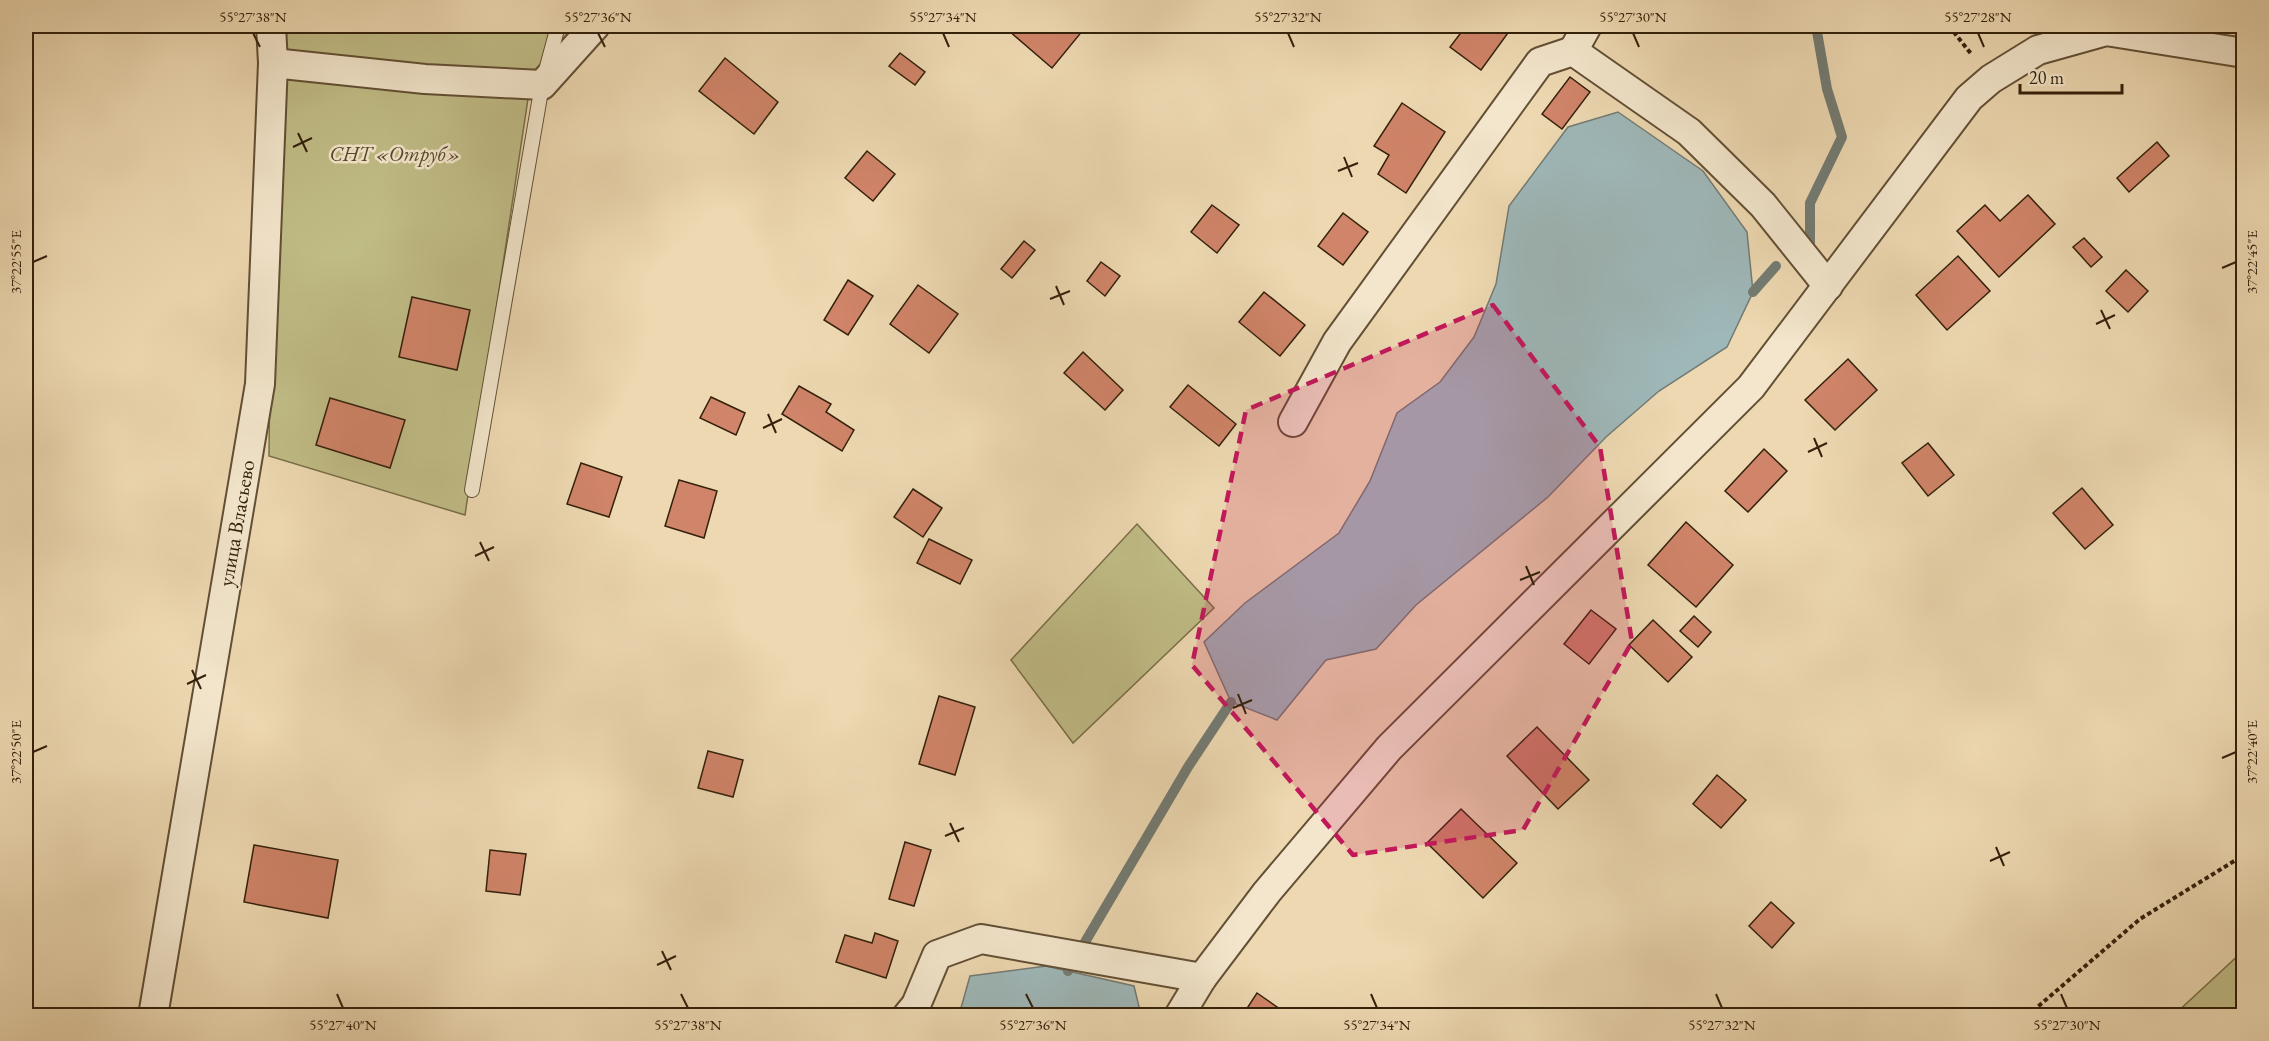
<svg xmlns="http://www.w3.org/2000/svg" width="2269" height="1041" viewBox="0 0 2269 1041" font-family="'EB Garamond',serif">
  <rect width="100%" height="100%" fill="#edd8b1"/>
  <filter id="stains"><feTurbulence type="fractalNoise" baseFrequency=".00333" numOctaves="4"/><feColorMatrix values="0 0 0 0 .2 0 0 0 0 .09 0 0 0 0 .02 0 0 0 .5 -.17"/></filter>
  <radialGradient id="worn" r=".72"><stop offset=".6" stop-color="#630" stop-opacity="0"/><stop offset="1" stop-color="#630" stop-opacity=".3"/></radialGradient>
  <!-- green -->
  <g fill="#c0bc86" stroke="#7a6e48" stroke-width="1.5">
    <path d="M270,26H612L531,79L465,515L269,456L273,63Z"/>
    <path d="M1137,524L1214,608L1073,743L1011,660Z"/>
    <path d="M2243,951V1015H2174Z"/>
  </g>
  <!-- water -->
  <g fill="#9eb7b8" stroke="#737b73" stroke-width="1.5">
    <path d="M1618,112L1703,171L1747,232L1753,292L1727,347L1659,391L1606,437L1548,497L1416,605L1376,649L1326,660L1277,720L1231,702L1204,642L1245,603L1339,533L1370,481L1397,413L1440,382L1474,337L1496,284L1509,206L1568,127Z"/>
    <path d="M1046,966L1134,986L1141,1015H959L970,976Z"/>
  </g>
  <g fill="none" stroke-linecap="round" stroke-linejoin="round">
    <!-- stream -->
    <g stroke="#737b73" stroke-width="10">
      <path d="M1810,244V203L1842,137L1827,89L1816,26"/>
      <path d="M1753,292L1776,266"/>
      <path d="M1068,971L1188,767L1231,702"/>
    </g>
  </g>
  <!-- building -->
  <g fill="#d08469" stroke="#33210b" stroke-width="1.5">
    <path d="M396,26H432L431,32Z"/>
    <path d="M1013,26H1080L1084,29L1052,68L1009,31Z"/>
    <path d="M1466,26H1513L1481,70L1450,47Z"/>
    <path d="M900,53L925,72L915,85L889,66Z"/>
    <path d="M725,58L778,102L754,134L699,91Z"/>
    <path d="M1570,77L1590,92L1562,129L1542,114Z"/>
    <path d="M1402,103L1445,132L1406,193L1378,174L1389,155L1374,146Z"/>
    <path d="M2157,142L2169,156L2129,192L2117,178Z"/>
    <path d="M867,151L895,174L873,201L845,178Z"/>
    <path d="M2028,195L2055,224L1999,277L1957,231L1985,205L2000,221Z"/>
    <path d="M1212,205L1239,225L1217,253L1191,232Z"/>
    <path d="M1343,213L1368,232L1343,265L1318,246Z"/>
    <path d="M2084,238L2102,257L2091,267L2073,247Z"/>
    <path d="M1024,241L1035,250L1012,278L1001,269Z"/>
    <path d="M1958,256L1990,291L1947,330L1916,295Z"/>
    <path d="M1101,262L1120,276L1105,296L1087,281Z"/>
    <path d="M2126,270L2148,291L2128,312L2106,291Z"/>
    <path d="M848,280L873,296L848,335L824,320Z"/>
    <path d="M918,285L958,314L929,353L890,324Z"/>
    <path d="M1264,292L1305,325L1280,356L1239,322Z"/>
    <path d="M412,297L470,310L457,370L399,357Z"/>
    <path d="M1083,352L1123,390L1105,410L1064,373Z"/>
    <path d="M1848,359L1877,390L1835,430L1805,400Z"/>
    <path d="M1188,385L1236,424L1219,446L1170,407Z"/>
    <path d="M799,386L831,404L826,412L854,430L842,451L782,414Z"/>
    <path d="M711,397L745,413L736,435L700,418Z"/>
    <path d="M330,398L405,420L390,468L316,445Z"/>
    <path d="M1928,443L1954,475L1928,496L1902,463Z"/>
    <path d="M1764,449L1787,471L1748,512L1725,491Z"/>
    <path d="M581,463L622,477L609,517L567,504Z"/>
    <path d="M679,480L717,491L704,538L665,526Z"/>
    <path d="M2082,488L2113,525L2085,549L2053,513Z"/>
    <path d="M913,489L942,508L923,537L894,517Z"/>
    <path d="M1686,522L1733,565L1696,607L1648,565Z"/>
    <path d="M929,539L972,560L960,584L917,563Z"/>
    <path d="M1591,610L1616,629L1589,664L1564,644Z"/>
    <path d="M1694,616L1711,632L1698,647L1680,631Z"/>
    <path d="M1653,620L1692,657L1668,682L1629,645Z"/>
    <path d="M939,696L975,707L955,775L919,764Z"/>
    <path d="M1537,727L1589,780L1558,809L1507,756Z"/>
    <path d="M708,751L743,760L733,797L698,788Z"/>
    <path d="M1717,775L1746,800L1721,828L1693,804Z"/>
    <path d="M1461,809L1517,863L1483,898L1427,843Z"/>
    <path d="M905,842L931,850L914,906L889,899Z"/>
    <path d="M254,845L338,860L328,918L244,902Z"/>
    <path d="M490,850L526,854L520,895L486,891Z"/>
    <path d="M1771,902L1794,923L1772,948L1749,926Z"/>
    <path d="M875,933L898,941L886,978L836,962L845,935L872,943Z"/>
    <path d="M1257,993L1290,1016H1242Z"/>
  </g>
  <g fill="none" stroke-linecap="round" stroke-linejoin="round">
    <defs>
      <path id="service" d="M472,490L542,85L558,26"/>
      <g id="minor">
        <path d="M1573,51L1587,26"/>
        <path d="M273,63L425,79L542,85L595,26"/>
        <path d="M1293,422L1337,342L1540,62L1573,51L1689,132L1763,205L1828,286"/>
        <path d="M153,1016L260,384L273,63L271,26"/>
        <path d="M907,1016L916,1005L937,955L981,939L1202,978"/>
        <path d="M1179,1016L1202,978L1267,892L1389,748L1751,387L1969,98L1991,79L2038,50L2106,31L2244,53"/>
      </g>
    </defs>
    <!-- service casing -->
    <use href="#service" stroke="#624f34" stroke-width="16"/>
    <!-- minor casing -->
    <use href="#minor" stroke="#624f34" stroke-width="32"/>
    <!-- path -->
    <g stroke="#33210b" stroke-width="4" stroke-dasharray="4.5 3" stroke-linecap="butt">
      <path d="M1949,26L1972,55"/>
      <path d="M2027,1016L2140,919L2244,855"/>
    </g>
    <!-- service -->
    <use href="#service" stroke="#f3e6cc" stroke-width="14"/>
    <!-- minor -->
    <use href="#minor" stroke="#f3e6cc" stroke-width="28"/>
  </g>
  <!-- marked area -->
  <path fill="#c2185b" fill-opacity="0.2" stroke="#c2185b" stroke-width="4.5" stroke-dasharray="12 8" stroke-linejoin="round" d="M1493,305L1600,447L1632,642L1523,830L1353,855L1192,665L1246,410Z"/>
  <!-- ticks -->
  <path fill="none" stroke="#33210b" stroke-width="2" d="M253,33L260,47M598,33L605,47M943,33L949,47M1288,33L1294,47M1633,33L1639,47M1978,33L1984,47M298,133L307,152M293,147L312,138M1344,157L1352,177M1338,171L1358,163M33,262L47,256M2222,268L2236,262M1056,286L1064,305M1050,299L1070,291M2101,310L2110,329M2096,324L2115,315M768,414L776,433M763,428L782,419M1814,438L1822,457M1808,452L1827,443M480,542L489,561M475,556L494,547M1526,566L1534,585M1520,580L1540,572M192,670L201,689M187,684L206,675M1238,694L1246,714M1233,708L1252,700M33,752L47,746M2222,758L2236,752M950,823L959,842M945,836L964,828M1996,847L2004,866M1990,861L2010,852M662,951L671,970M657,965L676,956M337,994L343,1008M681,994L688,1008M1026,994L1033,1008M1371,994L1377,1008M1716,994L1722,1008M2061,994L2067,1008"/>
  <g text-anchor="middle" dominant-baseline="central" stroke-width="5" stroke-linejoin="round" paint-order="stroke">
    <!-- park labels -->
    <g font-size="21" font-style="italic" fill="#56482a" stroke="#f3e6cc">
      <text x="395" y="153">СНТ «Отруб»</text>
    </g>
    <!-- street labels -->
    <g font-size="21" fill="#33210b" stroke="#f3e6cc">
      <text transform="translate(236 523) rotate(-80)">улица Власьево</text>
    </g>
  </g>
  <!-- margin -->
  <rect width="2269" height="1041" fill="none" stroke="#edd8b1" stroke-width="66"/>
  <!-- scale -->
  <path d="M2020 84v9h102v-9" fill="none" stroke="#33210b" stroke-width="3"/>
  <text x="2029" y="84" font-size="18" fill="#33210b" stroke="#f3e6cc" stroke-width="4.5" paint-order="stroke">20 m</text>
  <rect x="33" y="33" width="2203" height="975" fill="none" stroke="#33210b" stroke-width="2"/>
  <g font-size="15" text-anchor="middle" fill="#33210b">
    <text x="253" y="22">55°27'38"N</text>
    <text x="598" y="22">55°27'36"N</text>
    <text x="943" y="22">55°27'34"N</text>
    <text x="1288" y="22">55°27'32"N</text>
    <text x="1633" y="22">55°27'30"N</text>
    <text x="1978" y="22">55°27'28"N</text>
    <text transform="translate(2252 262) rotate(-90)" y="5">37°22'45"E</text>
    <text transform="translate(16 262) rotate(-90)" y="5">37°22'55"E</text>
    <text transform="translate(2252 752) rotate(-90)" y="5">37°22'40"E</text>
    <text transform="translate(16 752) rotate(-90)" y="5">37°22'50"E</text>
    <text x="343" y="1030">55°27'40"N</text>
    <text x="688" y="1030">55°27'38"N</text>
    <text x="1033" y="1030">55°27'36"N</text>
    <text x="1377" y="1030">55°27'34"N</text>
    <text x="1722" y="1030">55°27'32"N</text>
    <text x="2067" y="1030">55°27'30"N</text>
  </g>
  <rect width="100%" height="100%" filter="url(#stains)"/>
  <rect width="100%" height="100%" fill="url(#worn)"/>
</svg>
